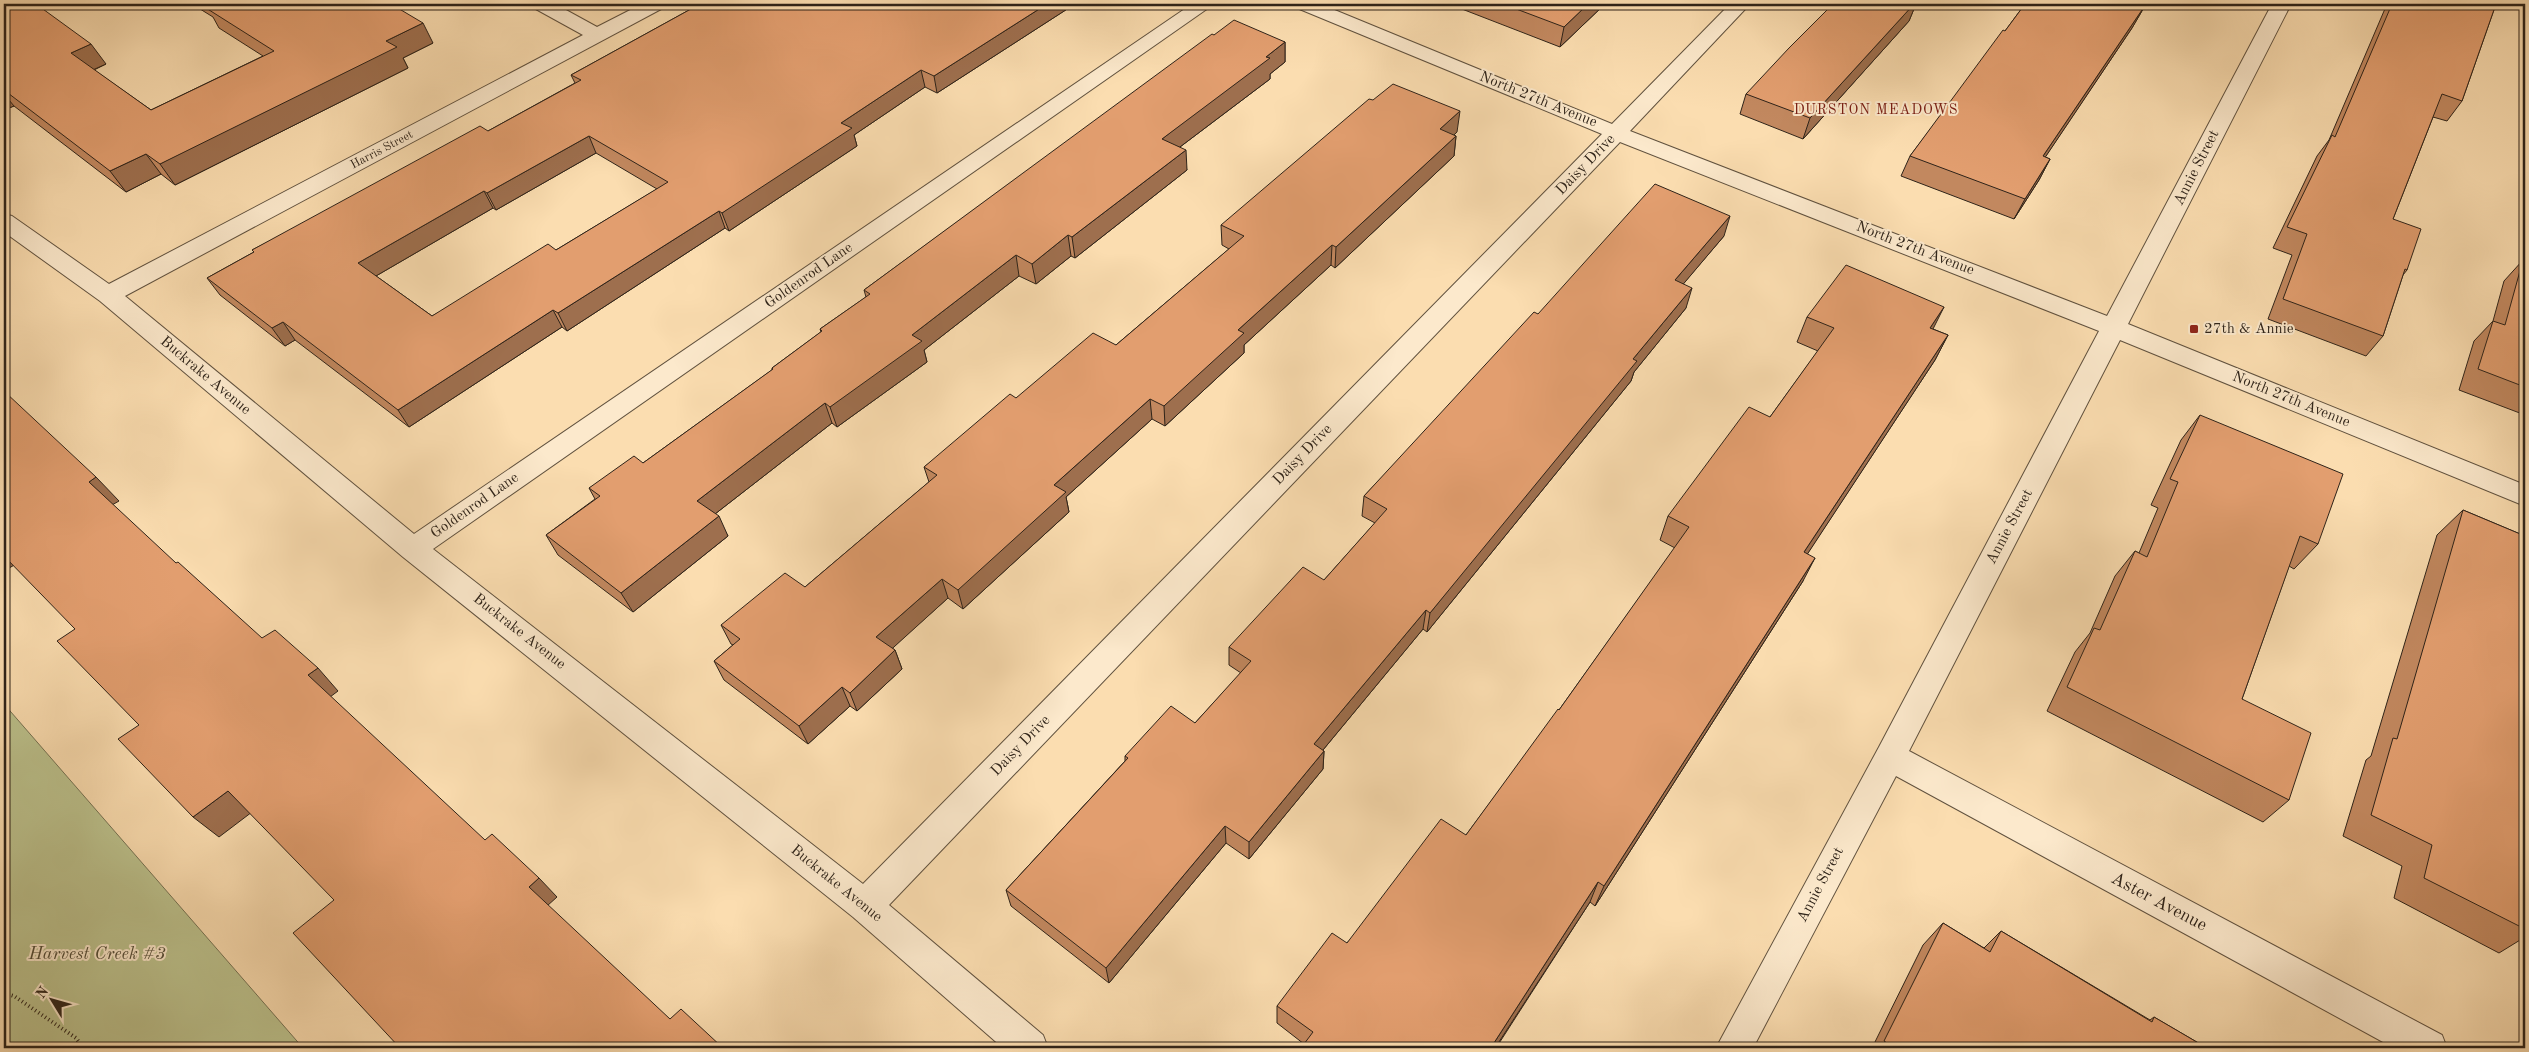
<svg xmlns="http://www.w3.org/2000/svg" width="2529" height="1052" viewBox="0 0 2529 1052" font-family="'Old Standard TT',serif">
  <rect width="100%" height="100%" fill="#fbddb0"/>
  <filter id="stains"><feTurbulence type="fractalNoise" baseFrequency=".004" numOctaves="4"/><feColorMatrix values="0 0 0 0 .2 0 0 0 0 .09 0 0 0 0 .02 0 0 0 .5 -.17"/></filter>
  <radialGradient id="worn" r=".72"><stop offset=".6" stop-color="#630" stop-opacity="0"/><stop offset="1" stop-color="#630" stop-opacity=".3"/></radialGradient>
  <!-- green -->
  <path fill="#bcc28d" stroke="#757253" d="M4,704L303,1048H4Z"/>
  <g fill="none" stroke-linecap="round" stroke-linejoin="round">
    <defs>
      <path id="minor" d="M531,4H555L597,27L642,4H666L663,8L125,296L414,534L1192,4H1214L433,549L863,884L1602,134L1297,8L1295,4H1320L1612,124L1730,4H1750L1630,131L2107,316L2272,4H2291L2128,324L2525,485V506L2120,340L1909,751L2442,1035L2447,1048H2394L1896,776L1753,1048H1716L1879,747L2099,331L1620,142L889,905L1043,1035L1048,1048H1003L853,917L403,557L100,301L4,232V214L12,216L109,284L583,35L534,8Z"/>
    </defs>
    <!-- minor casing -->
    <use href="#minor" stroke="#61523f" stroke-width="2"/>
    <!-- path -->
    <path stroke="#2e2319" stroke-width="4" stroke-dasharray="1 3" stroke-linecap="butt" d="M4,993L14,996L76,1038L83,1048"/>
    <!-- minor -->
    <use href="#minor" fill="#fce9cc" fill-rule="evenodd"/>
  </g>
  <!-- wall -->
  <g fill="#c2885f" stroke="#2e2319" fill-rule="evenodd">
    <path d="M4,4L106,64L94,70L151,110L263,56L219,28L213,17L192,4H391L433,43L403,58L408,68L175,185L161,174L126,192L14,106L4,110Z"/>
    <path d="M700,4H1075L937,93L925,87L854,135L857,146L729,231L725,228L567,331L562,327L409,427L295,340L285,346L220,295L207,278L254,252L252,250L488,131L575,83L571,75ZM596,153L657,189L556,250L432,316L376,276L493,208L496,210Z"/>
    <path d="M1449,4H1605L1560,47Z"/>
    <path d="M1914,4H1916L1909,21L1803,139L1740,114L1746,94Z"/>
    <path d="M2025,4H2146L2132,28L2045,157L2050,159L2039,180L2014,219L1901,176L1910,156L2005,31Z"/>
    <path d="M2387,4H2496L2462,101L2447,121L2433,117L2393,219L2407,270L2403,275L2383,336L2366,356L2268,319L2292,255L2273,248L2317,156L2329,140Z"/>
    <path d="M1214,35L1285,42V62L1270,74V79L1180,147L1187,170L1075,258L1071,256L1036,284L1019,276L924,350L927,362L837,427L832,423L715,514L728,536L633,612L558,555L546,535L595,499L589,488L643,463L772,370V368L821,332L820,329L866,297L864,290Z"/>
    <path d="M1457,132L1454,135L1456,136L1454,156L1335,268L1331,265L1244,345V353L1165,426L1152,419L1066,497L1069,512L963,609L948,598L892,648L895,650L902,669L857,711L850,706L808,744L724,680L714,661L733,645L731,644L721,625L805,587L929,482L924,467L1016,398L1116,345L1229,249L1222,245L1221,225Z"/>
    <path d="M1724,236L1683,284L1686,308L1634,372L1631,381L1427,632L1423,629L1323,750L1324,751L1323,769L1249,859L1226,843L1109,983L1011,906L1006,890L1125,761V756L1195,723L1241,673L1229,665V647L1324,580L1375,523L1362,516L1364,496L1538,314Z"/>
    <path d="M2523,260H2525V415L2459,390L2474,341L2493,321L2504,281Z"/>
    <path d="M1807,317L1933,329L1948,335L1935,360L1807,554L1803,581L1595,906L1590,902L1496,1048L1304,1044L1277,1023V1006L1466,835L1559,710L1675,548L1660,540L1668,516L1770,417L1818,351L1797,342Z"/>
    <path d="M2200,415L2318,544L2294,569L2289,566L2242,699L2289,800L2263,822L2047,711L2075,652L2090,633L2115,576L2135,551L2139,553L2158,508L2151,505L2181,440Z"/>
    <path d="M2463,510L2525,536V937L2499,953L2394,898L2402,866L2343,836L2366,760L2371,756L2437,535Z"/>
    <path d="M1943,923L1984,948L2001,931L2150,1020L2154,1017L2207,1048H1872L1923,945Z"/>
  </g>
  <!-- shaded-wall -->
  <g fill="#9e6f4e" stroke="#2e2319">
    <path d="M1047,4H1075L937,93L934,76Z"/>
    <path d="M1588,4H1605L1560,47L1564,27Z"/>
    <path d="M1914,4H1916L1909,21L1803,139L1810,118Z"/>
    <path d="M2146,4L2132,28L2032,177L2043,156Z"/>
    <path d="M423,23L433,43L403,58L408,68L175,185L160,164L386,41Z"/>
    <path d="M1285,42V62L1270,74V79L1164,159L1162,139Z"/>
    <path d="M91,44L106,64L86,73L71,53Z"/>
    <path d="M921,70L925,87L854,135L857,146L729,231L722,213L841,123Z"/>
    <path d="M4,94L14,106L4,110Z"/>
    <path d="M1460,111L1457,132L1438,150L1440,129Z"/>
    <path d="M589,136L596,153L496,210L487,193Z"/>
    <path d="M1456,136L1454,156L1335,268L1336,247Z"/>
    <path d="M1186,150L1187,170L1075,258L1072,237Z"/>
    <path d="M146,154L161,174L126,192L110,171Z"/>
    <path d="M2050,159L2039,180L2014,219L2025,199Z"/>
    <path d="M484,191L493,208L369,280L358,263Z"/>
    <path d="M719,211L725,228L567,331L558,313Z"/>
    <path d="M1730,216L1724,236L1669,301L1675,280Z"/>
    <path d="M1068,235L1071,256L1036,284L1032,264Z"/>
    <path d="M1332,245L1331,265L1244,345V353L1165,426L1164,406L1238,330Z"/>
    <path d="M1016,255L1019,276L924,350L927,362L837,427L830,407L912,335Z"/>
    <path d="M1692,288L1686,308L1634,372L1631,381L1427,632L1430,613L1633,359Z"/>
    <path d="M1944,307L1932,331L1930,328Z"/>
    <path d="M553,310L562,327L409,427L398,410Z"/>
    <path d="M283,322L295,340L285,346L272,328Z"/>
    <path d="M1948,335L1935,360L1793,576L1804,552Z"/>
    <path d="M1150,399L1152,419L1066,497L1069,512L963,609L958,590L1054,485Z"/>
    <path d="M825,403L832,423L706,521L697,501Z"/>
    <path d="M96,477L119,501L112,505L89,482Z"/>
    <path d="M719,516L728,536L633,612L621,593Z"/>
    <path d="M4,553L16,564L4,571Z"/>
    <path d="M1815,558L1803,581L1595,906L1604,886Z"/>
    <path d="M942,579L948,598L884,656L876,637Z"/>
    <path d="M1426,610L1423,629L1313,762L1314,744Z"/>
    <path d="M895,650L902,669L857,711L850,693Z"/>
    <path d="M318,668L338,691L330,697L308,675Z"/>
    <path d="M842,687L850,706L808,744L799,726Z"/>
    <path d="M1324,751L1323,769L1249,859V842Z"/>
    <path d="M228,791L252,812L219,837L193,817Z"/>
    <path d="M1225,826L1226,843L1109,983L1106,968Z"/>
    <path d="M539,878L557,897L547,906L529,887Z"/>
    <path d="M1598,882L1590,902L1495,1048L1492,1046Z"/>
  </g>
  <!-- building -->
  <g fill="#e29e6f" stroke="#2e2319" fill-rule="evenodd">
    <path d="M4,4H36L91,44L71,53L151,110L274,51L206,8L212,5L210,4H391L423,23L386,41L397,47L160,164L146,154L110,171L4,90Z"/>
    <path d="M700,4H1047L934,76L921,70L841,123L852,128L722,213L719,211L558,313L553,310L398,410L283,322L272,328L207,278L254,252L252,250L480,126L488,131L581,80L571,75ZM589,136L668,182L556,250L548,244L432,316L358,263L484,191L487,193Z"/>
    <path d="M1503,4H1588L1564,27Z"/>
    <path d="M1833,4H1914L1810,118L1746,94L1789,48Z"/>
    <path d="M2025,4H2146L2043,156L2050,159L2025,199L1910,156L2003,30L2005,31Z"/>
    <path d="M2392,4H2496L2462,101L2442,94L2393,219L2421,229L2407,270L2405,269L2383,336L2283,299L2307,234L2287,227L2332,135L2335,137Z"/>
    <path d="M1234,20L1285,42L1266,57L1270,58L1162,139L1186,150L1072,237L1068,235L1032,264L1016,255L912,335L922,341L830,407L825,403L697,501L719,516L621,593L546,535L600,496L589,488L634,456L643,463L773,369L772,368L822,331L820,329L870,294L864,290L1212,34L1214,35Z"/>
    <path d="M1393,84L1460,111L1440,129L1456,136L1336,247L1332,245L1238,330L1244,333L1164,406L1150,399L1054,485L1066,492L958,590L942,579L876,637L895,650L850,693L842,687L799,726L714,661L740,639L721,625L785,573L805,587L937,475L924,467L1010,394L1016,398L1093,333L1116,345L1244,236L1221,225L1369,99L1373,100Z"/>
    <path d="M1655,184L1730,216L1675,280L1692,288L1633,359L1637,361L1430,613L1426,610L1314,744L1324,751L1249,842L1225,826L1106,968L1006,890L1128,758L1125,756L1171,706L1195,723L1251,661L1229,647L1303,567L1324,580L1387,509L1364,496L1534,312L1538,314Z"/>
    <path d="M2523,260L2525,261V387L2478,369L2493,321L2505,325Z"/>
    <path d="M1846,265L1944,307L1930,328L1948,335L1804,552L1815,558L1604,886L1598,882L1492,1046L1496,1048H1301L1313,1032L1277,1006L1332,933L1347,943L1441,819L1466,835L1558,709L1559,710L1689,527L1668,516L1749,407L1770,417L1834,328L1807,317Z"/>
    <path d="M5,392L96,477L89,482L176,563L178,562L262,638L275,630L318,668L308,675L485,840L492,834L539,878L529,887L670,1019L681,1009L723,1048H400L293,933L334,900L228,791L193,817L118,739L139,725L57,641L75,629L4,556V393Z"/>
    <path d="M2200,415L2343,474L2318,544L2300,536L2242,699L2311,733L2289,800L2067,687L2094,628L2100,630L2135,551L2147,557L2178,482L2170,479Z"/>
    <path d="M2463,510L2525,536V929L2424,878L2432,845L2371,815L2393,738L2397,739Z"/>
    <path d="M1943,923L1990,952L2001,931L2152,1022L2154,1017L2207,1048H2057L2055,1047L2054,1048H1895L1884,1041Z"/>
  </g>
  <!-- markers -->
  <rect fill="#8f2418" stroke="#fce9cc" stroke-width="2" x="2189" y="324" width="10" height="10" rx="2.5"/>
  <g text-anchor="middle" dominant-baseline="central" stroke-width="4" stroke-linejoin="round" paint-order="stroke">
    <!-- far-street labels -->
    <g font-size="12" fill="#2e2319" stroke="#fce9cc">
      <text transform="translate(382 150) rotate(-28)">Harris Street</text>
    </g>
    <!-- far-neighbourhood labels -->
    <g font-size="14" letter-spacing="1" fill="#7a1f14" stroke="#fce9cc">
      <text x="1876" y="110">DURSTON MEADOWS</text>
    </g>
    <!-- street labels -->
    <g font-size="15" fill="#2e2319" stroke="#fce9cc">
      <text transform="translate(1538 100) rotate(22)">North 27th Avenue</text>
      <text transform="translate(1586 165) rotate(-46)">Daisy Drive</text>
      <text transform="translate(2197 168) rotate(-63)">Annie Street</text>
      <text transform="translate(1915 249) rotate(21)">North 27th Avenue</text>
      <text transform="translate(809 276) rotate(-35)">Goldenrod Lane</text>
      <text transform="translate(205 376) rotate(40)">Buckrake Avenue</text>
      <text transform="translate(2291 400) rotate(22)">North 27th Avenue</text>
      <text transform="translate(1303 455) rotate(-46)">Daisy Drive</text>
      <text transform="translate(475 506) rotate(-35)">Goldenrod Lane</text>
      <text transform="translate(2010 527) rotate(-62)">Annie Street</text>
      <text transform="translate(519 632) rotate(38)">Buckrake Avenue</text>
      <text transform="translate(1021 746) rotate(-46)">Daisy Drive</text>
      <text transform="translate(836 884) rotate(39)">Buckrake Avenue</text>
      <text transform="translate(1821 885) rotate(-62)">Annie Street</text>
    </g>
    <!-- poi labels -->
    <g font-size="15" fill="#2e2319" stroke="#fce9cc" text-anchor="start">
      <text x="2204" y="329">27th &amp; Annie</text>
    </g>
    <!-- near-street labels -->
    <g font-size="18" fill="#2e2319" stroke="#fce9cc">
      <text transform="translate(2159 902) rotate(28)">Aster Avenue</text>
    </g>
    <!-- near-park labels -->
    <g font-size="18" font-style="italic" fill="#524b36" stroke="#fce9cc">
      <text x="97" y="954">Harvest Creek #3</text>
    </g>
  </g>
  <!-- margin -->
  <rect width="2529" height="1052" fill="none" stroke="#fbddb0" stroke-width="20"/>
  <rect x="5" y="5" width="2519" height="1042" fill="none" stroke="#2e2319" stroke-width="2.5"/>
  <rect x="10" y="10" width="2509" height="1032" fill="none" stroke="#2e2319"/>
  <!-- north arrow -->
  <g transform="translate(52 1000) rotate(307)" stroke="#fce9cc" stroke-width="4" paint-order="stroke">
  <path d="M0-4L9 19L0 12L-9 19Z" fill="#2e2319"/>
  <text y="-8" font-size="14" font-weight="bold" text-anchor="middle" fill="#2e2319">N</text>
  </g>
  <rect width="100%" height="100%" filter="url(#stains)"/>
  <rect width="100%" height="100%" fill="url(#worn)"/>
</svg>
